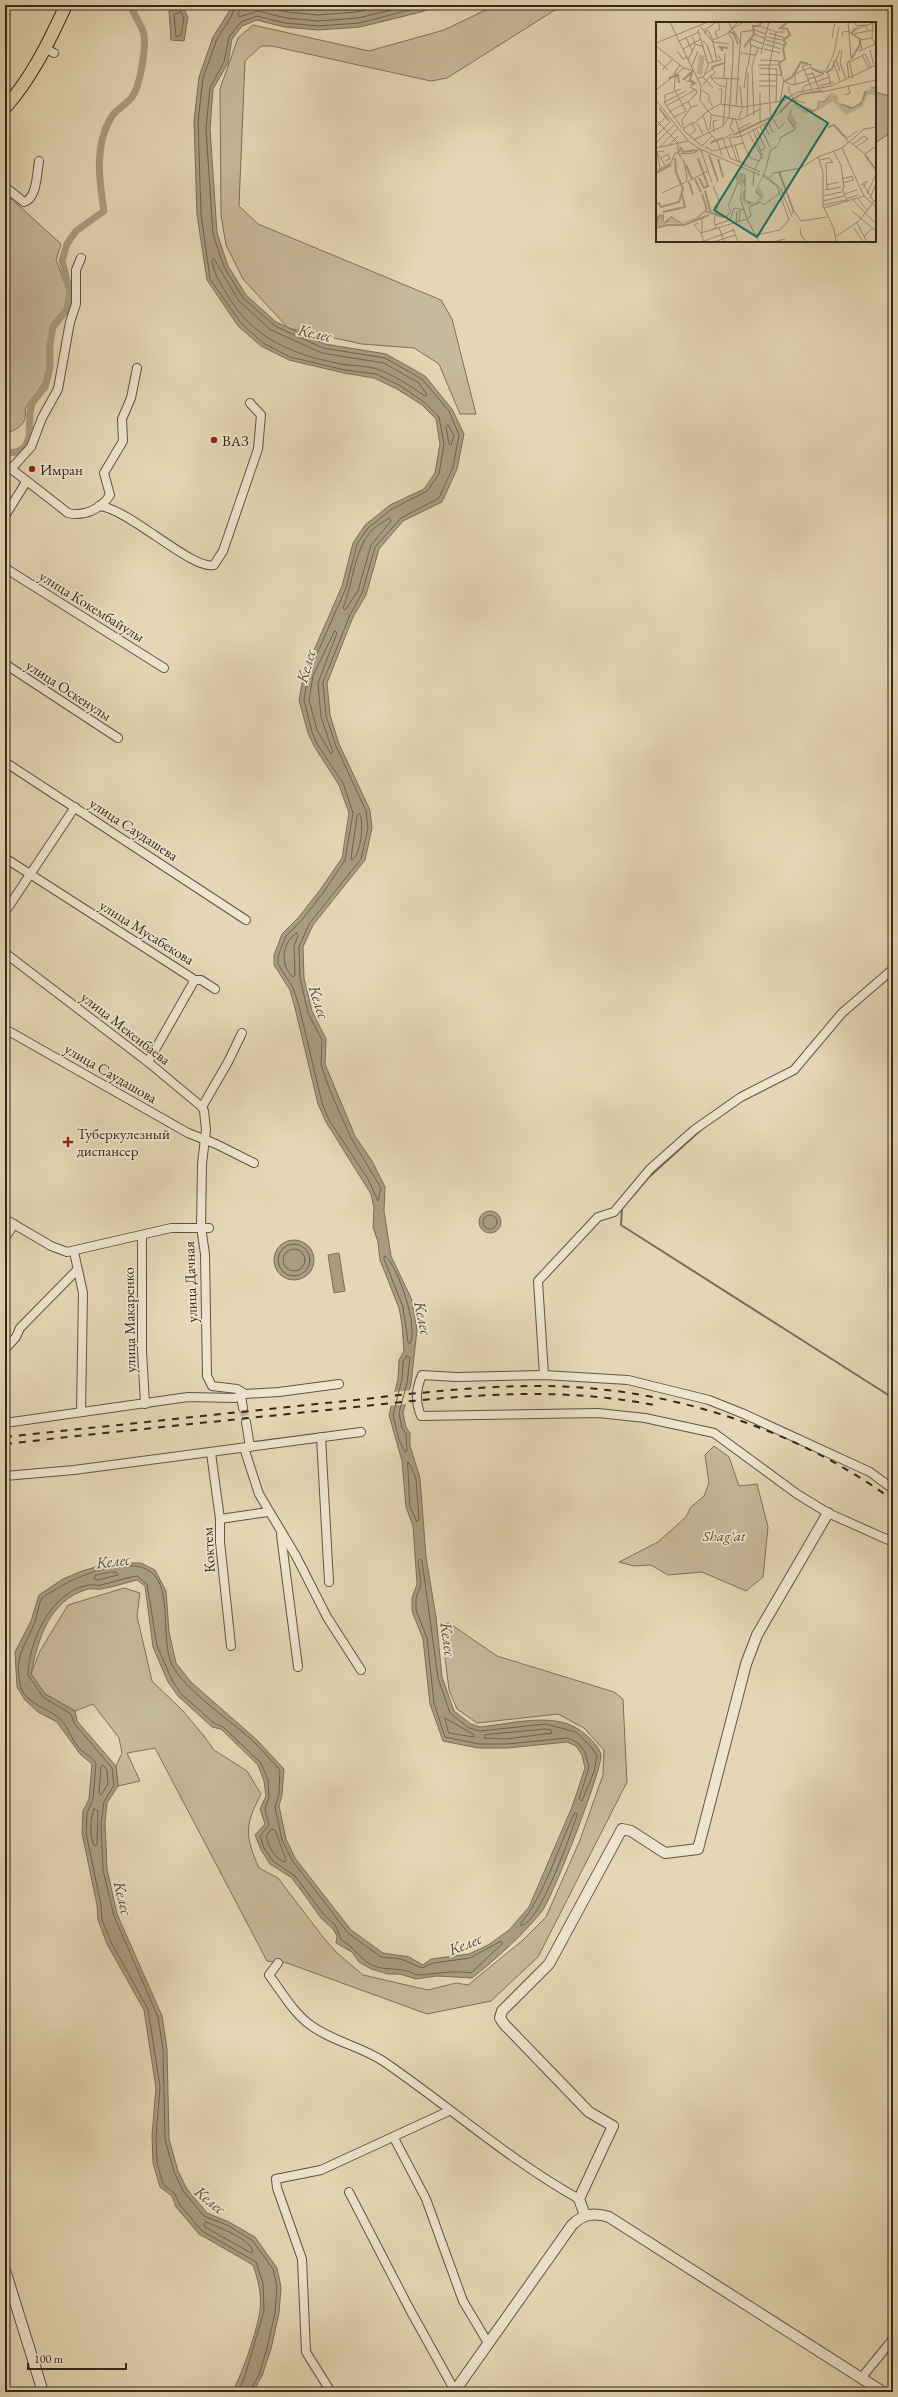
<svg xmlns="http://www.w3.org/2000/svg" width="898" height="2397" viewBox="0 0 898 2397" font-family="'EB Garamond',serif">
  <rect width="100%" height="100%" fill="#e5d7b5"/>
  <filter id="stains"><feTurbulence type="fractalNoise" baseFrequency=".005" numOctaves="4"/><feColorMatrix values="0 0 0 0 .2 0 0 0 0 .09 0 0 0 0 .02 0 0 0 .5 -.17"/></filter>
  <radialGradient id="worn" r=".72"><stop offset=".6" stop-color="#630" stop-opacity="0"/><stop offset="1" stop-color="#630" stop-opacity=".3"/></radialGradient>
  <!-- green -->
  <g fill="#c7b99b" stroke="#7e705b">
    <path d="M496,5H563L447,78L431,81L272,46H261L245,61L239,206L258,224L441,300L452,319L476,414H460L439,364L414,348L362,344L288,328L243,279L226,245L221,215L220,89L238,38L253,25L369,51L444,30Z"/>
    <path d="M875,92L893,97V131L875,143Z"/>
    <path d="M5,193L61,244L56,260L68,292L65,309L51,328L46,379L25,409C27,425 19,428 5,434Z"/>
    <path d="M714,1446L729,1457L739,1486L757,1484L768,1527L763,1577L746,1591L702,1572L668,1575L651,1565L634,1566L619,1562L658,1542L686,1517L691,1507L704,1496L709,1483L705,1455Z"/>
    <path d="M124,1588L140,1593L137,1616L152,1681L183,1711L204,1736L214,1750L247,1771L261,1794C244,1827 245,1835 259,1868L278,1878L323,1937L337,1953L363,1975L428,1990L456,1983L468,1985L523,1940L546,1917L580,1840L603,1775L604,1750L584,1728L558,1714L477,1723L457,1709L449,1690L441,1624L449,1623L497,1656L614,1692L623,1699L627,1782L538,1957L491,2001L427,2014L287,1963L267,1961L155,1748L127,1753L140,1781L118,1786L116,1766L122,1753L119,1738L93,1704L75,1711L45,1694L31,1674L40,1651L68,1605Z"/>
  </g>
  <!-- water -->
  <g fill="#a99c81" stroke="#7b6e58">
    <path d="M233,5H440L421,12L360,27L318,30L284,27L257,20L242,26L232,39L228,63L213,89L210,129L217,233L228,266L246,295L276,322L325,344L386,354L425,376L452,409L464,434L457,469L442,502L403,521L379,549L366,595L353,617L327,683L330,715L339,744L370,810L372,828L365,860L313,925L303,947L304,978L312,1011L326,1039L325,1064L355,1136L372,1161L385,1187L384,1211L391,1256L412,1300L417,1330L411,1384L403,1413L406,1427L410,1433V1446L420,1478L426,1557L436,1617L442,1677L454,1711L471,1724L480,1727C510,1724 552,1712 578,1729C586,1734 601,1747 601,1756C601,1772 553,1897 542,1911C525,1933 494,1961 472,1978L437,1976L416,1979L400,1974H388L371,1969L359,1962L352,1952L336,1943L337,1936L333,1929L321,1918L292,1878L270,1864L261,1850L255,1835L265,1824L260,1809L266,1796L264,1781L258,1765L221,1729L212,1727L178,1696L168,1682L153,1647L145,1586L137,1580C125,1583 113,1587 101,1589C97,1590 92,1588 88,1589C49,1600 38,1639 31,1674L45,1694L75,1711L77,1721L116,1766L118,1786L107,1803L105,1823L107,1869L117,1914L162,2016L167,2049L169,2139L178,2171L187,2189L207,2213L229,2222L255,2237L277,2268L281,2287L279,2313L271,2349L262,2376L253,2392H231C240,2383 259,2324 260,2310C262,2296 258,2279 253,2265L199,2234L176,2207L172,2196L160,2187L153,2163L152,2135L156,2088L144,2010L107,1944L98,1920L97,1905L82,1833L83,1811L89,1799L92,1764L80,1754L57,1722L38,1712L25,1700L17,1687L15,1652L31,1621L39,1595L63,1579L82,1571L109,1563H141L155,1570L166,1591L169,1632L176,1663L191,1682L257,1740L284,1769L282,1795L279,1806L286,1839L295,1858L351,1930L383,1953L409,1957L423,1965L431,1959L469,1954L488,1945L509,1930L529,1907L572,1807L585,1768L582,1755L576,1746L567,1742L507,1748H478L443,1741L430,1704L423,1639L412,1611V1598L417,1584L413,1526L406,1507L402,1461L389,1415L398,1379L399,1360L404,1351L402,1325L399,1308L380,1260L378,1242L373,1227L374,1208L371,1194L326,1122L318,1104L295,1008L290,990L274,965V955L282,934L298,918L320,890L342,858L349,813L339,785L314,746L308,733L299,700L304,673L342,586L353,543L365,525L390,505L424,489L435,473L440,444L436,419L422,405L397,389L374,378L344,373L289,360L261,346L238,326L207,280L197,215L194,121L199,77L213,37Z"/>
    <path d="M183,7L188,17L184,41L171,40L169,11Z"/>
    <circle cx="490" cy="1222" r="11"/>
    <circle cx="294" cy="1260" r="20"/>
    <path d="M339,1253L345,1291L334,1293L328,1255Z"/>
  </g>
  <!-- pier -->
  <path fill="#e5d7b5" d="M411,1390L408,1404L389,1406L393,1392Z"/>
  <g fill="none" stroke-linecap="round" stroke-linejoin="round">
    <!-- shore -->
    <g stroke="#6f624e" stroke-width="1">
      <path d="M236,5L231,17L217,39L203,78L198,121L201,214L210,279L241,323L263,343L290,357L345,370L376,374L399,385L424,402L439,417L444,444L439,474L427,491L392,509L368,528L357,544L346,588L308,674L304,700L312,732L317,744L343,783L353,813L345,860L323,893L301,921L286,936L278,956V964L293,988L299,1006L322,1103L329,1120L368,1179L378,1201L381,1188L351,1138L331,1093L321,1065L322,1040L308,1013L300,978L299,947L309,924L361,859L368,828L366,811L336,746L326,716L323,682L350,615L362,593L375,547L401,518L439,498L453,467L459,435L449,411L422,379L385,358L323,348L275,326L243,298L224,267L213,234L206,129L210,88L224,62L229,37L241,22L257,16L285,23L318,26L359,23L429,5"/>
      <path d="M241,5L238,15L239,17L258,11L286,18L318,21L358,18L412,5"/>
      <path d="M247,5L248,7L259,5L287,12L318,15L357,12L386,5"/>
      <path d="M181,12L184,18L181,35L176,37L174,15Z"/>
      <path d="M214,259L239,301L271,330L322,353L384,363L419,383L427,395L425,396C410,386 394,375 377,369C368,366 357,366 347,365C301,357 260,343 233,304C224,289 215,278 212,261Z"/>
      <path d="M448,425L454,436L451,445L449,444L446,427Z"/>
      <path d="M389,518L391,521L371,545L358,591L345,610L343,608C353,584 354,550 371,531C376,526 383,522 389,518Z"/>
      <path d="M335,631L337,633L318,683L321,717L333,752L331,754L317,730L309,700L313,676Z"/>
      <path d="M360,814C364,823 361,855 352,860L351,858L357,816Z"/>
      <path d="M297,933L298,936L294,946L295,975L293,977C280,966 281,942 297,933Z"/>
      <circle cx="490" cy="1222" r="7"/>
      <circle cx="294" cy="1260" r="16"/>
      <circle cx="294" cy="1260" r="11"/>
      <path d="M385,1256C398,1265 419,1329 410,1344L408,1342L403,1307L384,1259Z"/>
      <path d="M407,1356L410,1358L407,1383L399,1413L402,1428L406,1434L407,1451L405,1452L399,1440L393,1415L402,1379L403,1362Z"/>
      <path d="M408,1463L410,1464L416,1479L419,1519L417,1522L410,1507Z"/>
      <path d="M420,1559L422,1561L438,1678L450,1713L469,1728L480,1731L546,1724L576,1732L592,1748L597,1756L594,1772L582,1801L579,1799L589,1767L585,1752L578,1743L568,1738L507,1744H479L445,1737L434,1703L427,1638L416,1610V1598L421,1584L418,1561Z"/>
      <path d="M110,1572H116L118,1575L98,1580L94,1579L95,1576Z"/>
      <path d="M445,1718L473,1734L474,1737L449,1733Z"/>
      <path d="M546,1729L551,1730L552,1733L506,1739L484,1738L485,1735Z"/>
      <path d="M103,1765L107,1770L108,1784L101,1795L99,1793L101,1767Z"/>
      <path d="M94,1809L98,1811L97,1844L95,1846C89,1839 90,1817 94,1809Z"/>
      <path d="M576,1813L577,1815C570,1836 541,1921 521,1926V1923C544,1896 558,1848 574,1814Z"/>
      <path d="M272,1829L275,1830L286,1860L285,1862C275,1859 269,1847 266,1837Z"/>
      <path d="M206,2222C218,2227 251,2239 253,2252L251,2253L205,2227L204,2224Z"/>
      <path d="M237,2392L244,2379L264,2311L263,2283L256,2262L202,2231L180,2205L175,2194L163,2184L157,2163L156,2135L160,2087L148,2009L111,1942L102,1920L101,1905L86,1833L87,1813L93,1799L96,1763C92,1757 87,1755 82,1751C72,1743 69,1727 60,1719C47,1707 24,1704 20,1684C14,1653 26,1647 35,1621C38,1614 38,1604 42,1598C45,1595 51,1592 55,1590C75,1576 129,1555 151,1572C173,1589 160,1640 172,1665C185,1690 231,1721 253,1741C262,1750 271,1760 280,1770L279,1794L275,1807L282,1840L292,1860L348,1933L381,1957L401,1959L422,1968L433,1963L470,1958L501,1941L503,1943L471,1973C453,1970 436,1974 419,1975C415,1975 412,1972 407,1971C396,1968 385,1970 374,1966C360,1960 354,1946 341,1940L336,1926L324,1915L295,1876L273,1861L264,1848L260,1836L269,1825L265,1809L269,1797L268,1780L261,1763L223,1727L214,1723L181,1694L172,1680L157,1646L147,1584L137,1576C125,1578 113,1582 101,1585C97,1586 93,1584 89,1585C51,1591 29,1641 28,1675L43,1697L71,1714L74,1723L112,1768L114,1785L104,1802L101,1823L103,1870L114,1916L158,2017L163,2049L165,2139L174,2172L183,2191L204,2216L227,2225L252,2240L273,2269L277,2287L275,2313L267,2348L259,2375L249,2392"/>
    </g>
    <!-- stream -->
    <g stroke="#7b6e58" stroke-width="2">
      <path d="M630,1199L648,1178L703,1128"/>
      <path d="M622,1208L621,1225L893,1398"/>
    </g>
    <!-- canal -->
    <path stroke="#a99c81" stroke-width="7" d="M5,453L17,452L25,447L29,437L30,412L32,403L45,387L50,368V344L53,327L67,309L70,292L62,261L67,244L76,231L104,211C99,180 94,144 112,116C117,109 127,104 132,97C140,87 146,49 144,35C142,24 133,16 131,5"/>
    <!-- minor-tunnel -->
    <path stroke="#c2b496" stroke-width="8" stroke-dasharray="8 4" stroke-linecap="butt" d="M243,1408L246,1422"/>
    <defs>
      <g id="minor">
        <path d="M46,49L54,53"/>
        <path d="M5,187L24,202C37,199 37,172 39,161"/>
        <path d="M5,464L68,513C84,517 101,509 110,495L104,473L123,441L122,419L131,398L137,368"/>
        <path d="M11,469L31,447L42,418L58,389L70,322L76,304V270L81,258"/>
        <path d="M99,506C128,508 193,571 214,565L223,551L258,449L261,415L250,403"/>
        <path d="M5,516L26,482"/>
        <path d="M5,568L164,668"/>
        <path d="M5,664L118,738"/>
        <path d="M5,762L246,920"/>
        <path d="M5,858L192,978L193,983L148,1062"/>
        <path d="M5,912L75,807"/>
        <path d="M5,953L148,1062L202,1107L204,1111L206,1130L202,1164L201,1227L205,1254L207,1376L212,1386L237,1389L245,1394"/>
        <path d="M193,980H201L215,989"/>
        <path d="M5,1029L188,1133L216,1144L254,1163"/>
        <path d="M202,1107L228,1062L242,1033"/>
        <path d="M5,1219L51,1246L67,1252L171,1228H209"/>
        <path d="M142,1235V1351L145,1404"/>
        <path d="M5,1238L14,1224"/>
        <path d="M74,1252L83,1293L81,1412"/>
        <path d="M5,1349L16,1337L20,1328L77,1270"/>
        <path d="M544,1375L538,1281L598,1217L614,1212L650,1169L694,1130L741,1097L794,1070L842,1013L893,969"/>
        <path d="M241,1396L243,1408"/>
        <path d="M246,1422L250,1447"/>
        <path d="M5,1423L188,1397L235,1398L245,1394L279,1392L339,1384"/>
        <path d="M321,1437L329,1582"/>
        <path d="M244,1448L259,1494L296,1556L327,1617L361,1670"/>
        <path d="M211,1453L220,1519V1542L231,1646"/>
        <path d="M5,1476L74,1470L361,1432"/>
        <path d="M893,1489L870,1472L744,1414L709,1400L628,1380L544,1375L456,1377L422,1375C416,1389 415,1401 421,1416L598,1413L645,1418L714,1433L797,1494L828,1513L893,1542"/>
        <path d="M220,1519L268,1512"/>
        <path d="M281,1535L298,1667"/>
        <path d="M278,1963L269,1975C281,1991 293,2012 309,2024C331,2041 360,2046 383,2061C449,2106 509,2160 579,2199"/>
        <path d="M394,2138L426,2199L463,2301L488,2343"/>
        <path d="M349,2192L409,2308L455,2391"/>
        <path d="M862,2377L893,2339"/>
        <path d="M331,2392L306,2352L302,2259L277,2188L276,2179L321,2170L449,2111"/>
      </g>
      <g id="tertiary">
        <path d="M585,2215L579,2199L613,2126L589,2112L504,2024L500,2018L502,2011L549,1964L622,1829L631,1831L665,1853L698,1849L746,1664L757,1635L828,1513"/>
        <path d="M5,2270L43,2392"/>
        <path d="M454,2392L572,2225C583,2214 594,2212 609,2217L883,2392"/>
      </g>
      <path id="primary" d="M5,108C32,77 49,42 66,5"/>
    </defs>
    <!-- minor casing -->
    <use href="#minor" stroke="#615442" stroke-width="10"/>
    <!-- tertiary casing -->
    <use href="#tertiary" stroke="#615442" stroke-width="12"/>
    <!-- primary casing -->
    <use href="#primary" stroke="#35281b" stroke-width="14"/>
    <!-- minor -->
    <use href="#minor" stroke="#eee5cf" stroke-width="8"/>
    <!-- tertiary -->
    <use href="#tertiary" stroke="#eee5cf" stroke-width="10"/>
    <!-- primary -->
    <use href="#primary" stroke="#e5d7b5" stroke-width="12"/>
    <!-- rail -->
    <g stroke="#35281b" stroke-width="2" stroke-dasharray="7 7" stroke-linecap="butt">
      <path d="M5,1437C108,1426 212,1415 316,1404C389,1397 462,1386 535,1386C660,1385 792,1426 893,1500"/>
      <path d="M5,1444C112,1432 220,1421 327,1410C442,1398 545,1383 659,1406"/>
    </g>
  </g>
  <!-- markers -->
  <g fill="#8f2418" stroke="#eee5cf" stroke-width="1.5">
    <circle cx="214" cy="440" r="4"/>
    <circle cx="32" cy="469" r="4"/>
    <path d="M66 1136h4v4h4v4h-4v4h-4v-4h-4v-4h4z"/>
  </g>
  <g text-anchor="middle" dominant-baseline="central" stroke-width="3.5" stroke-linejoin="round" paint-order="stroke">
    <!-- poi labels -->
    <g font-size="15" fill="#35281b" stroke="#eee5cf" text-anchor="start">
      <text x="222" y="440">ВАЗ</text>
      <text x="40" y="469">Имран</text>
      <text x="77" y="1133">Туберкулезный<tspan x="77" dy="17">диспансер</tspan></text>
    </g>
    <!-- street labels -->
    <g font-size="15" fill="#35281b" stroke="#eee5cf">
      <text transform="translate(92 606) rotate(32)">улица Кокембайулы</text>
      <text transform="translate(69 690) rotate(33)">улица Оскенулы</text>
      <text transform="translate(134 829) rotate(33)">улица Саудашева</text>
      <text transform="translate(147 932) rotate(32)">улица Мусабекова</text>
      <text transform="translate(126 1028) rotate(38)">улица Мекенбаева</text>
      <text transform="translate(111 1073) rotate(30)">улица Саудашова</text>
      <text transform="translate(190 1282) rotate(-92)">улица Дачная</text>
      <text transform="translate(129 1320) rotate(-91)">улица Макаренко</text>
      <text transform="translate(208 1550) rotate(-93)">Коктем</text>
    </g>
    <!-- park labels -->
    <g font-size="15" font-style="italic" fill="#5a4c3b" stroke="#eee5cf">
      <text x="724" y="1535">Shag‘at</text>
    </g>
    <!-- water labels -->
    <g font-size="16" font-style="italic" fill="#584b3a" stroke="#eee5cf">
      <text transform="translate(315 333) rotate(12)">Келес</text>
      <text transform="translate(306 666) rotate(-74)">Келес</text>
      <text transform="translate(319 1002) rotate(72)">Келес</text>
      <text transform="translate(423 1318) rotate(78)">Келес</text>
      <text transform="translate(113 1561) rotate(-7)">Келес</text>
      <text transform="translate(448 1639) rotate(82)">Келес</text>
      <text transform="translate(123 1898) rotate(76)">Келес</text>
      <text transform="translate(465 1944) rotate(-22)">Келес</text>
      <text transform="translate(210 2200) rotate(39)">Келес</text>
    </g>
  </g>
  <!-- overview -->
  <g transform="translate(656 22)">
    <rect width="220" height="220" fill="#e5d7b5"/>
    <path d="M43,32L49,34L46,53L41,52ZM216,65L220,67V73H212L206,85L190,93L177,79L161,89L164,80H168L175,73L179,74L182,82L191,87L200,85L206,82L208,73ZM140,83L146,87L160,90L148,91L139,84L135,91L141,101L140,108L133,94V91ZM85,152L88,154L86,171L90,182H98L105,176V172L100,169L102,164L108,173L106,178L97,183H90L84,175L85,162L82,163L81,155ZM5,193L8,201L14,195L24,202L13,201L0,205L2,194Z" fill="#c7b99b"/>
    <path d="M216,64L220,65V67L216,65L212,67L206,82L196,87H193L183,82L179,73L175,72L169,80H163L162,87L157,90L141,82L137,84L132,95L138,104L139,108L125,116L122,124L115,129L110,148L100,169L104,172L106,175L98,181L93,182L88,178L87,170L89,166L87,159L89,154L84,152L81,155L82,162L73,183L75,190L71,195L67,196L49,190L43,195L25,202L14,195L12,200L8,201L5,193L0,204L1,194L5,192L8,193V200L15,194L26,201L41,195L49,188L70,194L74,190L72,183L81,161L80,155L84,151L90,153L89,178L98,181L105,175L99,170L109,148L114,128L122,123L124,115L138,107L131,96L137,83L141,81L157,88L161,86L162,79H168L175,71L180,73L183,81L197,85L205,80L208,70Z" fill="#a99c81"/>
    <path fill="none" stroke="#a99c81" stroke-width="2" d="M73,9L78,12L82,22M88,25L98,12L97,4H103L105,0M67,29L64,25L72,26M195,37L204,23V17L195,11L201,6M155,46L168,52M57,47L56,45L68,41M171,50L176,47L179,38M126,53L123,41L129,37L127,26L130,21L127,18L134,13L131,7L124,6L132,0M13,56L22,53L23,61M27,58L36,50L34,58L39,61L36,63M129,59L136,55L145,40L152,42M137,77L146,72L166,69M3,86L13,99M124,90L137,77M172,105L178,103L190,116M79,112L116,95M55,122L56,120L67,116M23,130L25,126L27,130L41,128M53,133L62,159M209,133L220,148M42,136L52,164L48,166L43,156M62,137L67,155M30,143L36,157M123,150L138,190M0,151L15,143M39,157L45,170M33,160L37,173M49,169L55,191M46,172L51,188M0,182L3,181L5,185L23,180L27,167L20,150L19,136M7,190L29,185L26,173M0,206L11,203H28L53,193"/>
    <path fill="none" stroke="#9f9177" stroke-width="1" d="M14,0L20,13M72,0L85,21M192,0L195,35M197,0L201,4L209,3L212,8M217,0L216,16L219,22M44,4L57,20M104,4L120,10H129M43,7L42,8L52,42M76,7L87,0M197,8L217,1M47,9L61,0M48,11L52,8L56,16L61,39M113,11L129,16M98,12L110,17M198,12L216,8M20,13L45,64L44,78L52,89L64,82L87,85L126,79L142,70L175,64L220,43M36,14L39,22L48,25M187,14L186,10L194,9M111,15L125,18M30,16L37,30M62,16L59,10L64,7L62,0M176,16L179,0M57,18L71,12L82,0M110,18L128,23M23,19L43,10M47,19L51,23L57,40M57,20L73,22M0,21L52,0M109,22L125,27M0,24L28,46L38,49M27,27L45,17M106,27L94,23L95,17L108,22M108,27L125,31M186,28L184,41L190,57M206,28L204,18L216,16M214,28L218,44M21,29L27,37L31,35M203,29L220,22M85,31L100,33L102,25M105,32L110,12M206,33L213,47M0,37L12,48M32,38L39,23M104,38L124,39M193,38L197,57M194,40L209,32L215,45M178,42L184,59M102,43H123M36,44L42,29M92,45L95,24M103,46L121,47L120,80M113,46L114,92L123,107L129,100M113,46L120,10M6,48L17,37M182,48H184L180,38L184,28M167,49L172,51L175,64M170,49L178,31L183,5M49,52L56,47L59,50L55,55M103,52L125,53L128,58M17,53L24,43M150,53L157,51L163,68M47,55L57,66M68,56L69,31M193,56L191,41L194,39M42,57L48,54L53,41L65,38L62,33M152,57L166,53M30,59L37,60L34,65L40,68M103,59H120M127,59L137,63L152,59M47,63L55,53M139,63V52L147,48H148L154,46L155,42L146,44L148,48L150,53L152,57L156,69M84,64L86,85M103,64H120M133,64V70L138,78L149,81M163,64L178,60M70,65L62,63L55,56L84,57M88,66L91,45M63,67H66L65,82M0,68L28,46M46,68L53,73V79L58,86M146,70L148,64L174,55M166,70L220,58M104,71V100M9,73V82L26,106M9,73L25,67M189,73L194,71L192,64M0,78L32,119L0,126M9,80L30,69M32,80L35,85L42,83M124,80L128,58M10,84L39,68M80,84L85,10L99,8L110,12L113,0M35,85L26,98L28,109L46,124L56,114M13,90L33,79L41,71L40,68M47,93L52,109L61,119L66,133M91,94L92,51M98,94L96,45L99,33M17,96L30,89L18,67L20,51M77,96L74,105L78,111M79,96L89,126L95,136L103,139M116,96L126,89M0,98L22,121V131L28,140L31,154L30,160L6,171M82,98L87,85M112,100L117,111M41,101L47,112M108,102L113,113M67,103L71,56M104,104L114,125M0,105L11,94M100,106L109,126L105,129M27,107L37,100M82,107L95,101M97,107L106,133L99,147M54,108L55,93M58,110L57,99L62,98M92,110L107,137M79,113L76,112L67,117L74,136L104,150M0,114L15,99M33,114L40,108L36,103L52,89L56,93L84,98L104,87M37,118L67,104L73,95L77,35V19L72,10M32,119L45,128L56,161M194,120L209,132L219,125M0,121L18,103M193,121L190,117L201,109M197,122L208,114L212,117M13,123L22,114M79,124L84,140M4,125L21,107M49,125L57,129L87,121M200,125L212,117M186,126L208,174L220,185M44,127L104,153M178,130L185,143L188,166L186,167L192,180M2,132L9,143M23,132L38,131L44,127M5,136L12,132L14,137L9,139M164,138L173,136L177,140L170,141M81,139L73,116L86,114L116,98M170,141L171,168M4,147L1,130L8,129M0,149L15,141L19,131H22M114,156L117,151L145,146L162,135M186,157L196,154L197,158L187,161M31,160L52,149M207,162L218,180M170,163L183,160M205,163L211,159L208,165M57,164L63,179L58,199L60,206M97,164L98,150M169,168L185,165M188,172L201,168M211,172L219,154M167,174L186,170M84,176L91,196M214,176L220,162M190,177L202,173M202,177L212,189M197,178L220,202M167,179L188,174M167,183L190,178M168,186L208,174M196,189L220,209M135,192L139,190L145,199L171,195M46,197V211M91,197L95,194L93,185L104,180L108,183L124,171M83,200L84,188M42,201L38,203L45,211M80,201L81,189M201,201L211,220M59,203L74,198L78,186L88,188M63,205L68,220M77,206L82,220M144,206L145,213L151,220M198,206L207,220M100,213L124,208L133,198L121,164L107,154L108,152L125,167L136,195M208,214L217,206M179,215L203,199L220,177M48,219L78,208M48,220L45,211L91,197L103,220M57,220L80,213M116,220L129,217M180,220L178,207L167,184V149L162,135L186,126L208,107L220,105"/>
    <path fill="#0f766e" fill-opacity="0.15" stroke="#0f766e" stroke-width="2" d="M129,74L172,101L101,215L58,188Z"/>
    <rect width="220" height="220" fill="none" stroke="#35281b" stroke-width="2"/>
  </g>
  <!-- margin -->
  <rect width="898" height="2397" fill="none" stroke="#e5d7b5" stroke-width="20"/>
  <rect x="6" y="6" width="886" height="2385" fill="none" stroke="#35281b" stroke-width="2"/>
  <rect x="10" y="10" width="878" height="2377" fill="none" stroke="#35281b"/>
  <!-- scale -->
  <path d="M28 2363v6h98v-6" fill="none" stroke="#35281b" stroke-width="2"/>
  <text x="34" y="2363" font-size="12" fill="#35281b" stroke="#eee5cf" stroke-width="3" paint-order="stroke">100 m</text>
  <rect width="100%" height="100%" filter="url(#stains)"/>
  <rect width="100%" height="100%" fill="url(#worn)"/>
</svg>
